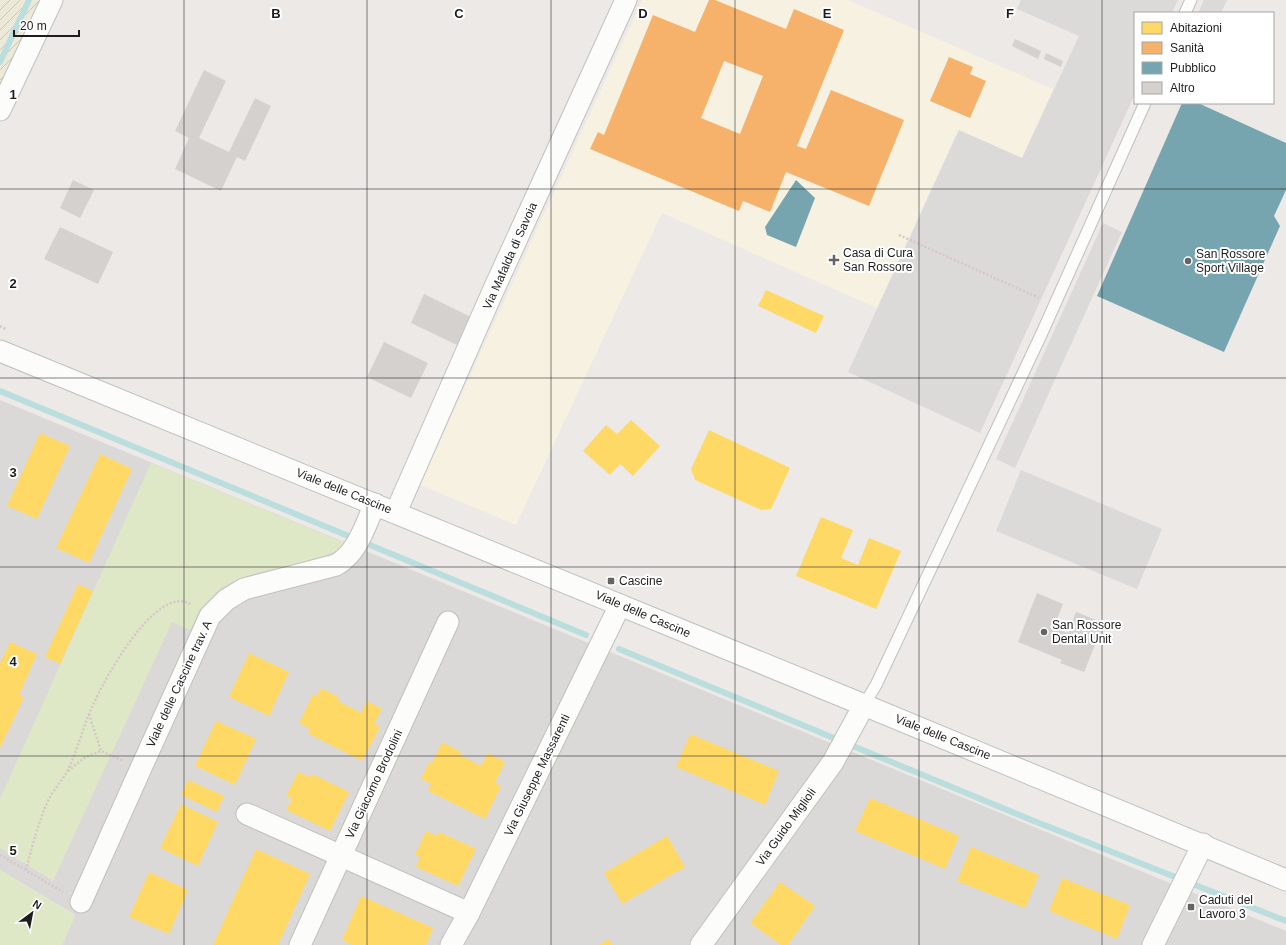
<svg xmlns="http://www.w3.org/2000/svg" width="1286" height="945" viewBox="0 0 1286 945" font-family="Arial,sans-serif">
  <defs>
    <pattern id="farmland-furrows" width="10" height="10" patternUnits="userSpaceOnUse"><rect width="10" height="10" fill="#ece9d9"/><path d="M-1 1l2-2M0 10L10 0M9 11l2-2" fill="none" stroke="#cac7ba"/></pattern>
  </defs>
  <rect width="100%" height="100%" fill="#ece9e6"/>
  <!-- residential -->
  <path fill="#dbd9d8" d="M0,400L1286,931V945H62L75,915L0,870Z"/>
  <!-- education -->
  <path fill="#f6f1e1" d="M642,0H848L1053,89L1022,158L958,130L877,308L662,213L516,525L420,485Z"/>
  <!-- farmland -->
  <path fill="url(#farmland-furrows)" d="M0,0H41L0,89Z"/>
  <!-- grass -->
  <g fill="#dee8c6">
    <path d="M151,463L345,543L339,550L321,557L292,566L259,572L238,579L222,587L199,610L190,630L172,622L53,881L0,848V799Z"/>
    <path d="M0,870L75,916L62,945H0Z"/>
  </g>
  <!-- parking -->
  <g fill="#dcdad9">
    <path d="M1021,0H1178L1172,13H1135V94L980,433L848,372L959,130L1022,158L1079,36L1017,9Z"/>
    <path d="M1204,0H1227L1221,13H1198Z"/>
    <path d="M1103,223L1122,232L1015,468L996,459Z"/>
    <path d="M1021,470L1162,529L1137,589L996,531Z"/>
  </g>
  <!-- homes -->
  <g fill="#ffd966">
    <path d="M766,290L824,316L816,333L758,306Z"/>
    <path d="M631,420L660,446L633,476L620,464L610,475L583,451L606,425L617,434Z"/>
    <path d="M709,430L790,468L771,509L761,510L695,480L691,469Z"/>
    <path d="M40,433L70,446L37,519L7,506Z"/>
    <path d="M100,454L132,469L89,563L56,548Z"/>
    <path d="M821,517L853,530L841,558L858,565L869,538L901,551L876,609L796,576Z"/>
    <path d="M78,584L93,591L60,664L45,657Z"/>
    <path d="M10,642L37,654L19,695L24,697L0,748V663Z"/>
    <path d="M249,653L289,672L269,716L229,697Z"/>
    <path d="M321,688L340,698L338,701L361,713L367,701L382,709L374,724L380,727L362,761L307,733L310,729L299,723L313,694L317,696Z"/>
    <path d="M216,721L256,739L235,785L195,766Z"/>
    <path d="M690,734L779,771L765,805L676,767Z"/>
    <path d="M442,742L461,752L460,755L481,766L488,753L505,762L495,783L501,786L485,819L428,791L431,784L421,779L429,762L432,763Z"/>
    <path d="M298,772L311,777L312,774L349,792L330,831L286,810L292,799L286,796Z"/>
    <path d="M188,780L224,796L217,812L181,795Z"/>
    <path d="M870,798L959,836L945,869L855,831Z"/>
    <path d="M181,804L218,822L198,866L160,848Z"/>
    <path d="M426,831L437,836L439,832L476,849L458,886L416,867L420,857L415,855Z"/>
    <path d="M667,836L685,867L622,904L604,873Z"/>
    <path d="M971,847L1039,875L1025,908L957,881Z"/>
    <path d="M256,849L310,874L278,945H213Z"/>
    <path d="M149,872L188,890L169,934L129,917Z"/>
    <path d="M1062,878L1130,905L1117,939L1049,911Z"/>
    <path d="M780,882L815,906L788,945H781L750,923Z"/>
    <path d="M361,896L433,928L426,945H352L342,940Z"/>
    <path d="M609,939L613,945H598Z"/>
  </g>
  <!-- health -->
  <g fill="#f6b26b" fill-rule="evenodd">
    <path d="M709,0H715L786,29L794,9L844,30L797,146L806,149L831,90L904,120L869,206L786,172L770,212L743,201L739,211L590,149L598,132L604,135L653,15L695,32ZM724,61L763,76L740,134L701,118Z"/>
    <path d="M949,57L973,67L970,74L986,81L970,118L930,101Z"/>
  </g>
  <!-- public -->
  <g fill="#76a5af">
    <path d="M1182,103H1198L1286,143V190L1274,216L1280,226L1224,352L1097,296Z"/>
    <path d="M796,180L815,198L796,247L767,235L765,227Z"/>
  </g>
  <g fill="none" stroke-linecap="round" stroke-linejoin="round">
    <!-- stream -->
    <g stroke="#baddde" stroke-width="6">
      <path d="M0,62L29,0"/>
      <path d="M0,391L586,635"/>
      <path d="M619,649L1029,819L1286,921"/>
    </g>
  </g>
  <!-- building -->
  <g fill="#d4d1cf">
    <path d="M1015,39L1041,51L1038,59L1012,46Z"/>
    <path d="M1046,53L1063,61L1061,67L1044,59Z"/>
    <path d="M204,70L226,81L199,138L229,152L255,98L271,106L245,161L237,157L221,191L175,169L189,138L175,131Z"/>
    <path d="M73,180L94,190L80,218L60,208Z"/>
    <path d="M60,227L113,252L98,284L44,259Z"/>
    <path d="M424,294L471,317L457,345L411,323Z"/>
    <path d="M384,342L428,363L411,398L367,377Z"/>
    <path d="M1037,593L1063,604L1057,619L1066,623L1063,631L1068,633L1076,612L1104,623L1084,672L1060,663L1062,660L1018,642Z"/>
  </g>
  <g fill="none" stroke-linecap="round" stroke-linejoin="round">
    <defs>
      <g id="service">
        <path d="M1185,13L1191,0"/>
        <path d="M864,705L876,685L1041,335L1145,103"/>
      </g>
      <g id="minor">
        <path d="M0,110L52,0"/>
        <path d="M0,351L864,705L1286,880"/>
        <path d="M396,512L493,291L626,0"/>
        <path d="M247,814L469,913"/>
        <path d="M81,902L141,768L210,616L226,600L244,589L336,565C358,553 365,525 375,504"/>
        <path d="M300,945L448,622"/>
        <path d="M451,945L469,913L620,605"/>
        <path d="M701,945L833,762L864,705"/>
        <path d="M1153,945L1203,844"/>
      </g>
    </defs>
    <!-- service casing -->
    <use href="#service" stroke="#c1c0be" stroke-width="13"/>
    <!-- minor casing -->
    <use href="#minor" stroke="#c1c0be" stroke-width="23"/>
    <!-- path -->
    <g stroke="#d5c7c7" stroke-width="2.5" stroke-dasharray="2 2" stroke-linecap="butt">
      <path d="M899,235L1039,298"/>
      <path d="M0,326L6,329"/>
      <path d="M89,714L101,751L122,760"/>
      <path d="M68,771L84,758L101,751"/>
      <path d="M0,855L63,892"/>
      <path d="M26,870C32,847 38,823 48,801C53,790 62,781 68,770C78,749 83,726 93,705C104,680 157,581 192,605"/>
    </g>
    <!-- service -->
    <use href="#service" stroke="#fcfcfb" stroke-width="11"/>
    <!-- minor -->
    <use href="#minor" stroke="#fcfcfb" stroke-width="21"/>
  </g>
  <!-- grid -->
  <path fill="none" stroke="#1d1d1d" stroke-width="1" stroke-opacity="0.55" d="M184,0V945M367,0V945M551,0V945M735,0V945M919,0V945M1102,0V945M0,189H1286M0,378H1286M0,567H1286M0,756H1286"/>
  <!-- markers -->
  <g fill="#656463" stroke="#fff" stroke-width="1.5">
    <path d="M832 254h4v4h4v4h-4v4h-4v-4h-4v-4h4z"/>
    <circle cx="1188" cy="261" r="4"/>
    <rect x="607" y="577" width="8" height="8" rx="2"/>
    <circle cx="1044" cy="632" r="4"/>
    <rect x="1187" y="903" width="8" height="8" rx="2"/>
  </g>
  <g text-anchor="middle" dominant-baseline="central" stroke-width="4" stroke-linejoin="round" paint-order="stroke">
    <!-- poi labels -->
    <g font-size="12" fill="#1d1d1d" stroke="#fff" text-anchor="start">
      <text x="843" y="253">Casa di Cura<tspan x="843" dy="14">San Rossore</tspan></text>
      <text x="1196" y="254">San Rossore<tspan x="1196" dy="14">Sport Village</tspan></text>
      <text x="619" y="581">Cascine</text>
      <text x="1052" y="625">San Rossore<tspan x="1052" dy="14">Dental Unit</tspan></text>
      <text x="1199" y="900">Caduti del<tspan x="1199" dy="14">Lavoro 3</tspan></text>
    </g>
    <!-- street labels -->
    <g font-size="12" fill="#1d1d1d" stroke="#fff">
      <text transform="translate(510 256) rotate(-66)">Via Mafalda di Savoia</text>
      <text transform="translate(344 491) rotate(22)">Viale delle Cascine</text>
      <text transform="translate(643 614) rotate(23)">Viale delle Cascine</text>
      <text transform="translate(179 684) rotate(-65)">Viale delle Cascine trav. A</text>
      <text transform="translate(943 737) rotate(22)">Viale delle Cascine</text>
      <text transform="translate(537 775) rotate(-64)">Via Giuseppe Massarenti</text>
      <text transform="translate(374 784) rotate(-65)">Via Giacomo Brodolini</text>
      <text transform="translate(786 827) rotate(-54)">Via Guido Miglioli</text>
    </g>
  </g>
  <g font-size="13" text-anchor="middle" font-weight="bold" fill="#1d1d1d" stroke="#fff" stroke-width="4" stroke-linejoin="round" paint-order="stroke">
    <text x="276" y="18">B</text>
    <text x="459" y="18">C</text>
    <text x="643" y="18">D</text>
    <text x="827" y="18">E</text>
    <text x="1010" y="18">F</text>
    <text x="13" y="99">1</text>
    <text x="13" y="288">2</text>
    <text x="13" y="477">3</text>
    <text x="13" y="666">4</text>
    <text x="13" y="855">5</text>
  </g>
  <!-- legend -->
  <rect x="1134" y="12" width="140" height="92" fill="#ffffff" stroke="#a5a5a5"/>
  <rect x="1142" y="22" width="20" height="12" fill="#ffd966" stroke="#a5a5a5"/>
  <text x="1170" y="32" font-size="12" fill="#1d1d1d">Abitazioni</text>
  <rect x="1142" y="42" width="20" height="12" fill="#f6b26b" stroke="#a5a5a5"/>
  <text x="1170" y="52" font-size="12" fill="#1d1d1d">Sanità</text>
  <rect x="1142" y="62" width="20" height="12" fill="#76a5af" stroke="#a5a5a5"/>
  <text x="1170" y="72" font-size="12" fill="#1d1d1d">Pubblico</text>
  <rect x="1142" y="82" width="20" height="12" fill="#d4d1cf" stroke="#a5a5a5"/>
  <text x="1170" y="92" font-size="12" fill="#1d1d1d">Altro</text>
  <!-- north arrow -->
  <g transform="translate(32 913) rotate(32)" stroke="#ffffff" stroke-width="3" paint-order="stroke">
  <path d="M0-3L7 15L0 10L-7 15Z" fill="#1d1d1d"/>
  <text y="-6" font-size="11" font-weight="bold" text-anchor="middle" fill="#1d1d1d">N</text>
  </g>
  <!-- scale -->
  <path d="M14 30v6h65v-6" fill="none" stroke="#1d1d1d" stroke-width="2"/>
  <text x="20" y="30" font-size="12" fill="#1d1d1d" stroke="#ffffff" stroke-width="3" paint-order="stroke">20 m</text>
</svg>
